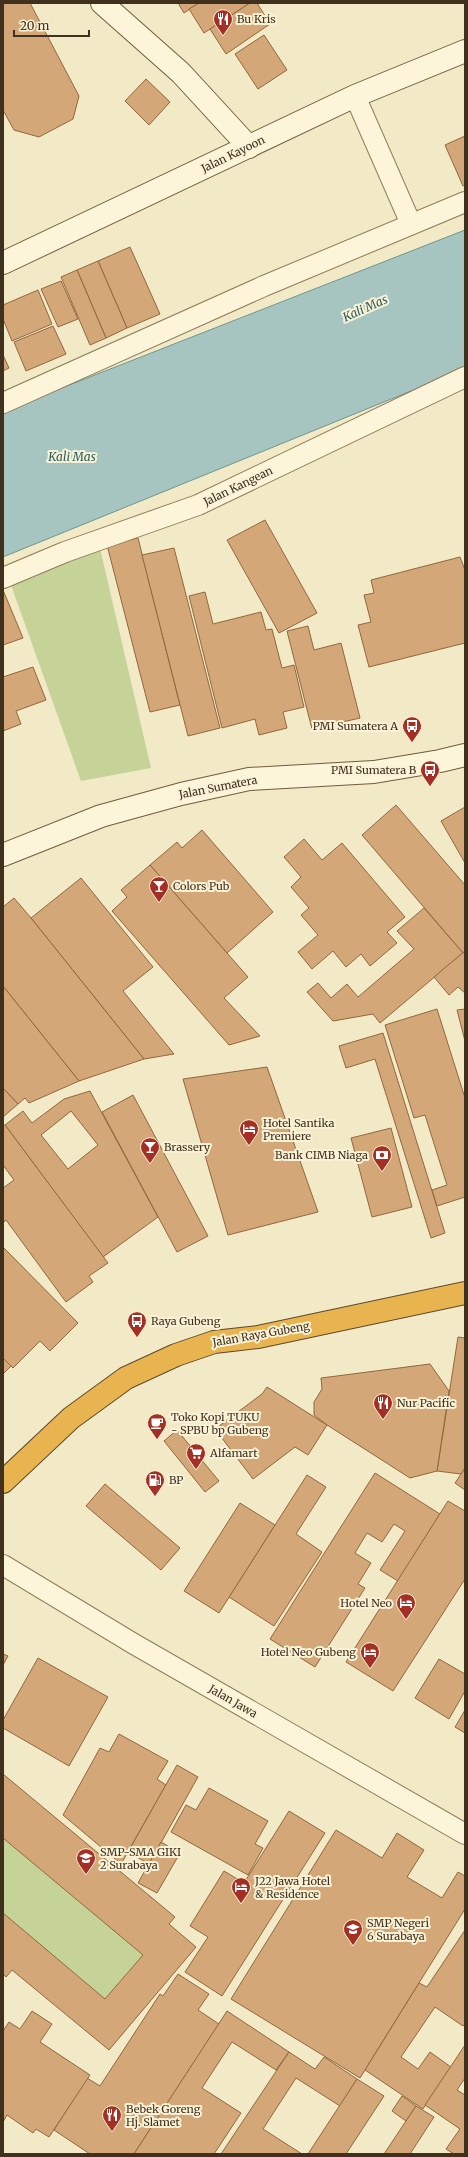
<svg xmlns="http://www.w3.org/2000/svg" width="468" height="2157" viewBox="0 0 468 2157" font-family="Merriweather,serif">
  <rect width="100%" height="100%" fill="#f2e9c6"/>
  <!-- green -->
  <g fill="#c5d298">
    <path d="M99,544L151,768L81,781L11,585Z"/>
    <path d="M3,1838L143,1955L105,1999L3,1913Z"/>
  </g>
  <!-- water -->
  <path fill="#a7c5c0" stroke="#6d958f" d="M465,230V369L3,557V411Z"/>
  <!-- building -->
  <g fill="#d4a778" stroke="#91673d" fill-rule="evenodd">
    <path d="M3,3H30L79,96L73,119L39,137L14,130L3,110Z"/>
    <path d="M178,3H199L184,13Z"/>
    <path d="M199,3H250L204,33L189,9Z"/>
    <path d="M250,3H257L270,24L226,54L210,29Z"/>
    <path d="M264,35L287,70L258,89L235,54Z"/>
    <path d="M146,79L170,102L149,125L125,101Z"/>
    <path d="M465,136V185L463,186L445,145Z"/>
    <path d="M130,247L160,314L127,328L98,261Z"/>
    <path d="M98,261L127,328L106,338L77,270Z"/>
    <path d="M77,270L106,338L90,345L61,277Z"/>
    <path d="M61,281L78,319L58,327L41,289Z"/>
    <path d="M38,290L52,324L12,341L3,319V305Z"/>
    <path d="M53,326L66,354L26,371L14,342Z"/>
    <path d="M3,355L9,368L3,371Z"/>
    <path d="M265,520L317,613L279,633L227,540Z"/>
    <path d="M138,538L180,705L150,712L107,545Z"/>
    <path d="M174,548L220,728L188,736L142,555Z"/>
    <path d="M460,557L465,570V643L369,667L358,625L371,622L364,595L374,593L371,580Z"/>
    <path d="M3,590L23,638L3,645Z"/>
    <path d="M205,592L213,624L261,612L266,630L272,629L282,668L294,665L304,707L283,712L287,728L259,735L255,719L222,728L189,596Z"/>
    <path d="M308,626L314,650L341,643L360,718L312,729L287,631Z"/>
    <path d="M33,667L46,700L16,711L21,724L3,731V677Z"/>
    <path d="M396,805L465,885V951L463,953L362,835Z"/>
    <path d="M465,807V863L441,821Z"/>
    <path d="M202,830L273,912L227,953L150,865L177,842L182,848Z"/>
    <path d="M304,839L322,860L342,843L405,917L387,932L397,943L370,966L361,954L346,967L333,951L312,969L298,952L318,935L301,915L309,908L291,887L301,877L284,857Z"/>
    <path d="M150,865L248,977L224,998L260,1036L229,1045L112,911L127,897L121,890Z"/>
    <path d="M81,878L153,967L123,991L174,1054L144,1059L31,918Z"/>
    <path d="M14,898L31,918L144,1059L79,1081L3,986V907Z"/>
    <path d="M424,908L463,953L380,1023L373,1014L333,1021L307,992L318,983L331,998L347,984L358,997L414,949L397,931Z"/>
    <path d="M465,951V993L458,987L449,995L434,977Z"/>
    <path d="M3,986L79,1081L29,1103L25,1098L18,1104L3,1088Z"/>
    <path d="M437,1009L465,1098V1197L437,1206L432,1190L447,1185L425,1115L414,1118L385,1025Z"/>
    <path d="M465,1009V1041L457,1010Z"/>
    <path d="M383,1033L445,1233L431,1238L375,1059L346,1068L339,1046Z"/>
    <path d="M267,1067L318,1212L228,1235L183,1079Z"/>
    <path d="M3,1088L18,1104L3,1117Z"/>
    <path d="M90,1091L158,1217L103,1257L5,1125L23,1111L32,1123L64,1099ZM71,1111L98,1145L68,1169L41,1135Z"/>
    <path d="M133,1095L208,1236L177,1252L102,1112Z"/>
    <path d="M5,1125L108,1263L89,1276L93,1282L66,1302L6,1220L3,1223V1188L14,1180L3,1165V1126Z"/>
    <path d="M391,1128L412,1207L372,1217L351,1138Z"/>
    <path d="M3,1247L78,1323L50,1351L40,1341L13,1368L3,1358Z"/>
    <path d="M458,1337L465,1338V1468L461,1474L437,1471Z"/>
    <path d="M3,1358L11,1366L3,1374Z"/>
    <path d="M430,1364L449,1391L437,1471L410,1478L327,1425L314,1415V1402L322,1389L321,1378Z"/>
    <path d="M267,1387L327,1425L308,1455L295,1447L253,1479L215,1429L262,1394Z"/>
    <path d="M177,1430L219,1481L205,1492L164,1441Z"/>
    <path d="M465,1468V1490L455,1483Z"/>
    <path d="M375,1473L440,1514L398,1581L380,1570L405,1531L394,1524L382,1542L367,1533L355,1553L371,1563L358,1584L365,1588L315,1667L270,1639Z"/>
    <path d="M307,1475L326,1487L296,1534L322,1552L274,1626L229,1597Z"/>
    <path d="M105,1484L180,1548L161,1570L86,1506Z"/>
    <path d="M448,1501L465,1511V1579L393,1691L346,1662Z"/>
    <path d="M240,1503L275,1525L219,1613L184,1591Z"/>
    <path d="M3,1654L8,1656L3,1665Z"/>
    <path d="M38,1658L108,1697L69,1766L3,1728V1720Z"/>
    <path d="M439,1659L465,1674V1691L449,1719L415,1698Z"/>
    <path d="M465,1710V1733L455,1727Z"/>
    <path d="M119,1734L168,1761L157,1779L166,1785L121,1864L63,1815L100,1748L109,1752Z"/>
    <path d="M177,1765L198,1777L149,1864L128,1852Z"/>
    <path d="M3,1774L175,1917L169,1924L196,1947L109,2050L12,1970L6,1977L3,1974V1913L105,1999L143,1955L3,1838Z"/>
    <path d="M209,1788L268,1821L255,1844L263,1848L248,1875L171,1832L186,1805L196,1810Z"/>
    <path d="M289,1811L325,1833L222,1996L185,1972L208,1937L190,1926L224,1871L244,1883Z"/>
    <path d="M336,1830L382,1858L397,1833L424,1850L407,1877L442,1898L458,1872L465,1876V1909L360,2078L231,1999Z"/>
    <path d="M161,1842L180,1853L157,1893L138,1883Z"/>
    <path d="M465,1930V2023L463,2026L435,2007L401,2057L418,2069L430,2052L451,2067L423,2109L365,2070L419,1983L427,1987Z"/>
    <path d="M178,1974L209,1994L198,2010L219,2024L134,2154H90L54,2130L87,2078L100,2086L160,1994L163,1996Z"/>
    <path d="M32,2011L52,2024L40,2042L90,2075L49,2137L36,2129L33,2133L7,2115L3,2122V2031L9,2022L20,2029Z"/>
    <path d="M227,2011L289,2052L276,2070L232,2042L202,2088L241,2113L214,2154H134Z"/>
    <path d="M465,2045V2078L457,2090L465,2095V2154H454L446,2149L460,2129L425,2105Z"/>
    <path d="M289,2052L315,2069L324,2057L357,2079L340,2106L296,2078L263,2129L302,2154H221Z"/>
    <path d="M357,2079L384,2096L346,2154H308Z"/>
    <path d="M402,2096L416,2106L406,2121L392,2111Z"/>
    <path d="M416,2106L434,2117L410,2154H384Z"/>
  </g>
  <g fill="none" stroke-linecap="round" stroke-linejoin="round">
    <defs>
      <g id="street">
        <path d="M355,96L411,224"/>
        <path d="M3,403L264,286L465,202"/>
        <path d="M3,578L65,552L198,505L465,377"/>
        <path d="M3,1565L134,1644L465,1834"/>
      </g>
      <g id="secondary">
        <path d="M102,3L181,73L249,147"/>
        <path d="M3,263L355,96L465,51"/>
        <path d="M3,855L101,816L181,794L249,779L374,772L440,761L465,755"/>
      </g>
      <path id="highway" d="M3,1482L71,1418L126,1378L176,1355L214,1342L258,1337L465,1293"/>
    </defs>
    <!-- street casing -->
    <use href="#street" stroke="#907c59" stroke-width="22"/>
    <!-- secondary casing -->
    <use href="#secondary" stroke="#725c3c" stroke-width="24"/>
    <!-- highway casing -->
    <use href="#highway" stroke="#5d492e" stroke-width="24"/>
    <!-- street -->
    <use href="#street" stroke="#fcf5da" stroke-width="20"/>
    <!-- secondary -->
    <use href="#secondary" stroke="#fcf5da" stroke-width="22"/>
    <!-- highway -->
    <use href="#highway" stroke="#e8b450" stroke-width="22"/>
  </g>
  <!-- icons -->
  <defs>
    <symbol id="restaurant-pin" viewBox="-11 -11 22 30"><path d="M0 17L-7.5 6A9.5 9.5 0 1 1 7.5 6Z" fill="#a42f24" stroke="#f9f2d6"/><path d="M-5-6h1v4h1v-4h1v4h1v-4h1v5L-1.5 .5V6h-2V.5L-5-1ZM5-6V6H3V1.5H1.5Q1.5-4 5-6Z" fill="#fff"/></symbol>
    <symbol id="bus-pin" viewBox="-11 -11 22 30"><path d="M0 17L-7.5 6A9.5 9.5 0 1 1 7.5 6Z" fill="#a42f24" stroke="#f9f2d6"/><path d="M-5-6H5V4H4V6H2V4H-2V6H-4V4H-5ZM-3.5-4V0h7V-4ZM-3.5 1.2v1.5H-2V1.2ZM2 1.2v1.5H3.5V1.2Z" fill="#fff"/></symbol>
    <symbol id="bar-pin" viewBox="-11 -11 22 30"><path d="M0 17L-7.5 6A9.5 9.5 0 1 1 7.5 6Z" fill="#a42f24" stroke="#f9f2d6"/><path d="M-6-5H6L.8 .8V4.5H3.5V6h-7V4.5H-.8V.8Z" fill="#fff"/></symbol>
    <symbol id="hotel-pin" viewBox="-11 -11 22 30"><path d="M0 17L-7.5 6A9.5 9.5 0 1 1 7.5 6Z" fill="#a42f24" stroke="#f9f2d6"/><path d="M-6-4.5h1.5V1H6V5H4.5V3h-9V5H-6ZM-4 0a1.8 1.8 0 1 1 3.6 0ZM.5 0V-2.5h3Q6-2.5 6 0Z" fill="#fff"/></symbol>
    <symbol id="bank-pin" viewBox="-11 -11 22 30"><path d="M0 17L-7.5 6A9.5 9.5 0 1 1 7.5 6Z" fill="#a42f24" stroke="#f9f2d6"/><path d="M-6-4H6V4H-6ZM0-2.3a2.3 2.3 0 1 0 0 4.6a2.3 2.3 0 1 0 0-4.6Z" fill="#fff"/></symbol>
    <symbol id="cafe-pin" viewBox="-11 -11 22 30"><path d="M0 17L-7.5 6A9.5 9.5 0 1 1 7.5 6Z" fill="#a42f24" stroke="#f9f2d6"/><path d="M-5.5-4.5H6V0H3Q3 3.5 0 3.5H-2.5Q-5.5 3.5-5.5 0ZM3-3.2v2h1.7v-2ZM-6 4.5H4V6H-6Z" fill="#fff"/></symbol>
    <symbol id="supermarket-pin" viewBox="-11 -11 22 30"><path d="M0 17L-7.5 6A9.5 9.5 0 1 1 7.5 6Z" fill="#a42f24" stroke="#f9f2d6"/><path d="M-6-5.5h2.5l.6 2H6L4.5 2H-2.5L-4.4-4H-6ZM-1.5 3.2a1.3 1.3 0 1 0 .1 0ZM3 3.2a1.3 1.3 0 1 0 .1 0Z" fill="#fff"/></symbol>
    <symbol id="fuel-pin" viewBox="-11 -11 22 30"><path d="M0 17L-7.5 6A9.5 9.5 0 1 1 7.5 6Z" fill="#a42f24" stroke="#f9f2d6"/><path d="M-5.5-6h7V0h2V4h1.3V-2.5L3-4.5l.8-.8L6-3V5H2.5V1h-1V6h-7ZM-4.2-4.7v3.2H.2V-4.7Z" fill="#fff"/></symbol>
    <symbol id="school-pin" viewBox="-11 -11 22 30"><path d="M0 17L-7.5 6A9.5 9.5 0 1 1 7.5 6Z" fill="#a42f24" stroke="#f9f2d6"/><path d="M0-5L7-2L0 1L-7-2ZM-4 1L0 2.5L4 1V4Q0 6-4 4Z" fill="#fff"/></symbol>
  </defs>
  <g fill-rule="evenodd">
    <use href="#restaurant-pin" x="212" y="8" width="22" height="30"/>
    <use href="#bus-pin" x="401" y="715" width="22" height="30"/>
    <use href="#bus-pin" x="419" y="759" width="22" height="30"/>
    <use href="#bar-pin" x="148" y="875" width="22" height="30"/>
    <use href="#hotel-pin" x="238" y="1118" width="22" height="30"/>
    <use href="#bar-pin" x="139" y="1136" width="22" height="30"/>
    <use href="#bank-pin" x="371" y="1144" width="22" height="30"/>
    <use href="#bus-pin" x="126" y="1310" width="22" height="30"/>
    <use href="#restaurant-pin" x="372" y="1392" width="22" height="30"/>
    <use href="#cafe-pin" x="146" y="1412" width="22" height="30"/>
    <use href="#supermarket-pin" x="185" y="1442" width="22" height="30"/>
    <use href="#fuel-pin" x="144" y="1469" width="22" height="30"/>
    <use href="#hotel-pin" x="395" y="1592" width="22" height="30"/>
    <use href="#hotel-pin" x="359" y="1641" width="22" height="30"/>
    <use href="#school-pin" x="75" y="1847" width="22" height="30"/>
    <use href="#hotel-pin" x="230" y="1876" width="22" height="30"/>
    <use href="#school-pin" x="342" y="1918" width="22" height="30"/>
    <use href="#restaurant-pin" x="101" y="2104" width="22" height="30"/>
  </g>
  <g text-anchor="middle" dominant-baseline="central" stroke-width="4" stroke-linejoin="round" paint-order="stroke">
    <!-- poi labels -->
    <g font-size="11" fill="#3f311e" stroke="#f9f2d6" text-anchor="start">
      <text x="237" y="19">Bu Kris</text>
      <text x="398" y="726" text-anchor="end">PMI Sumatera A</text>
      <text x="416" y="770" text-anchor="end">PMI Sumatera B</text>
      <text x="173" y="886">Colors Pub</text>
      <text x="263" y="1123">Hotel Santika<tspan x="263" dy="13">Premiere</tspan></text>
      <text x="164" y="1147">Brassery</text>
      <text x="368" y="1155" text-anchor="end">Bank CIMB Niaga</text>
      <text x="151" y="1321">Raya Gubeng</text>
      <text x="397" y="1403">Nur Pacific</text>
      <text x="171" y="1417">Toko Kopi TUKU<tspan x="171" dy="13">- SPBU bp Gubeng</tspan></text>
      <text x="210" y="1453">Alfamart</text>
      <text x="169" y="1480">BP</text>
      <text x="392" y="1603" text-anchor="end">Hotel Neo</text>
      <text x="356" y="1652" text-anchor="end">Hotel Neo Gubeng</text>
      <text x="100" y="1852">SMP-SMA GIKI<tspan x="100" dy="13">2 Surabaya</tspan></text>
      <text x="255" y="1881">J22 Jawa Hotel<tspan x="255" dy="13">&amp; Residence</tspan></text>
      <text x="367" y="1923">SMP Negeri<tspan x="367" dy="13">6 Surabaya</tspan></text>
      <text x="126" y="2109">Bebek Goreng<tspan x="126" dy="13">Hj. Slamet</tspan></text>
    </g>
    <!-- street labels -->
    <g font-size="11" fill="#3f311e" stroke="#f9f2d6">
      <text transform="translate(233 154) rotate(-26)">Jalan Kayoon</text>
      <text transform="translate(238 486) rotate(-26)">Jalan Kangean</text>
      <text transform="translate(218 787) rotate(-11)">Jalan Sumatera</text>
      <text transform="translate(261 1334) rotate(-10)">Jalan Raya Gubeng</text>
      <text transform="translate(233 1701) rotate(30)">Jalan Jawa</text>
    </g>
    <!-- water labels -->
    <g font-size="12" font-style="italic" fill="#2c5e5f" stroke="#f9f2d6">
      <text transform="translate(365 308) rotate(-24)">Kali Mas</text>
      <text x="72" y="456">Kali Mas</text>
    </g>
  </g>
  <!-- border -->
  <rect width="468" height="2157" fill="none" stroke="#3f311e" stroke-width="8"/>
  <!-- scale -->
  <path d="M14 30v6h75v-6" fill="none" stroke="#3f311e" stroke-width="2"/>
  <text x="20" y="30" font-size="12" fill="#3f311e" stroke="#f9f2d6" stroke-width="3" paint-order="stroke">20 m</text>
</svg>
